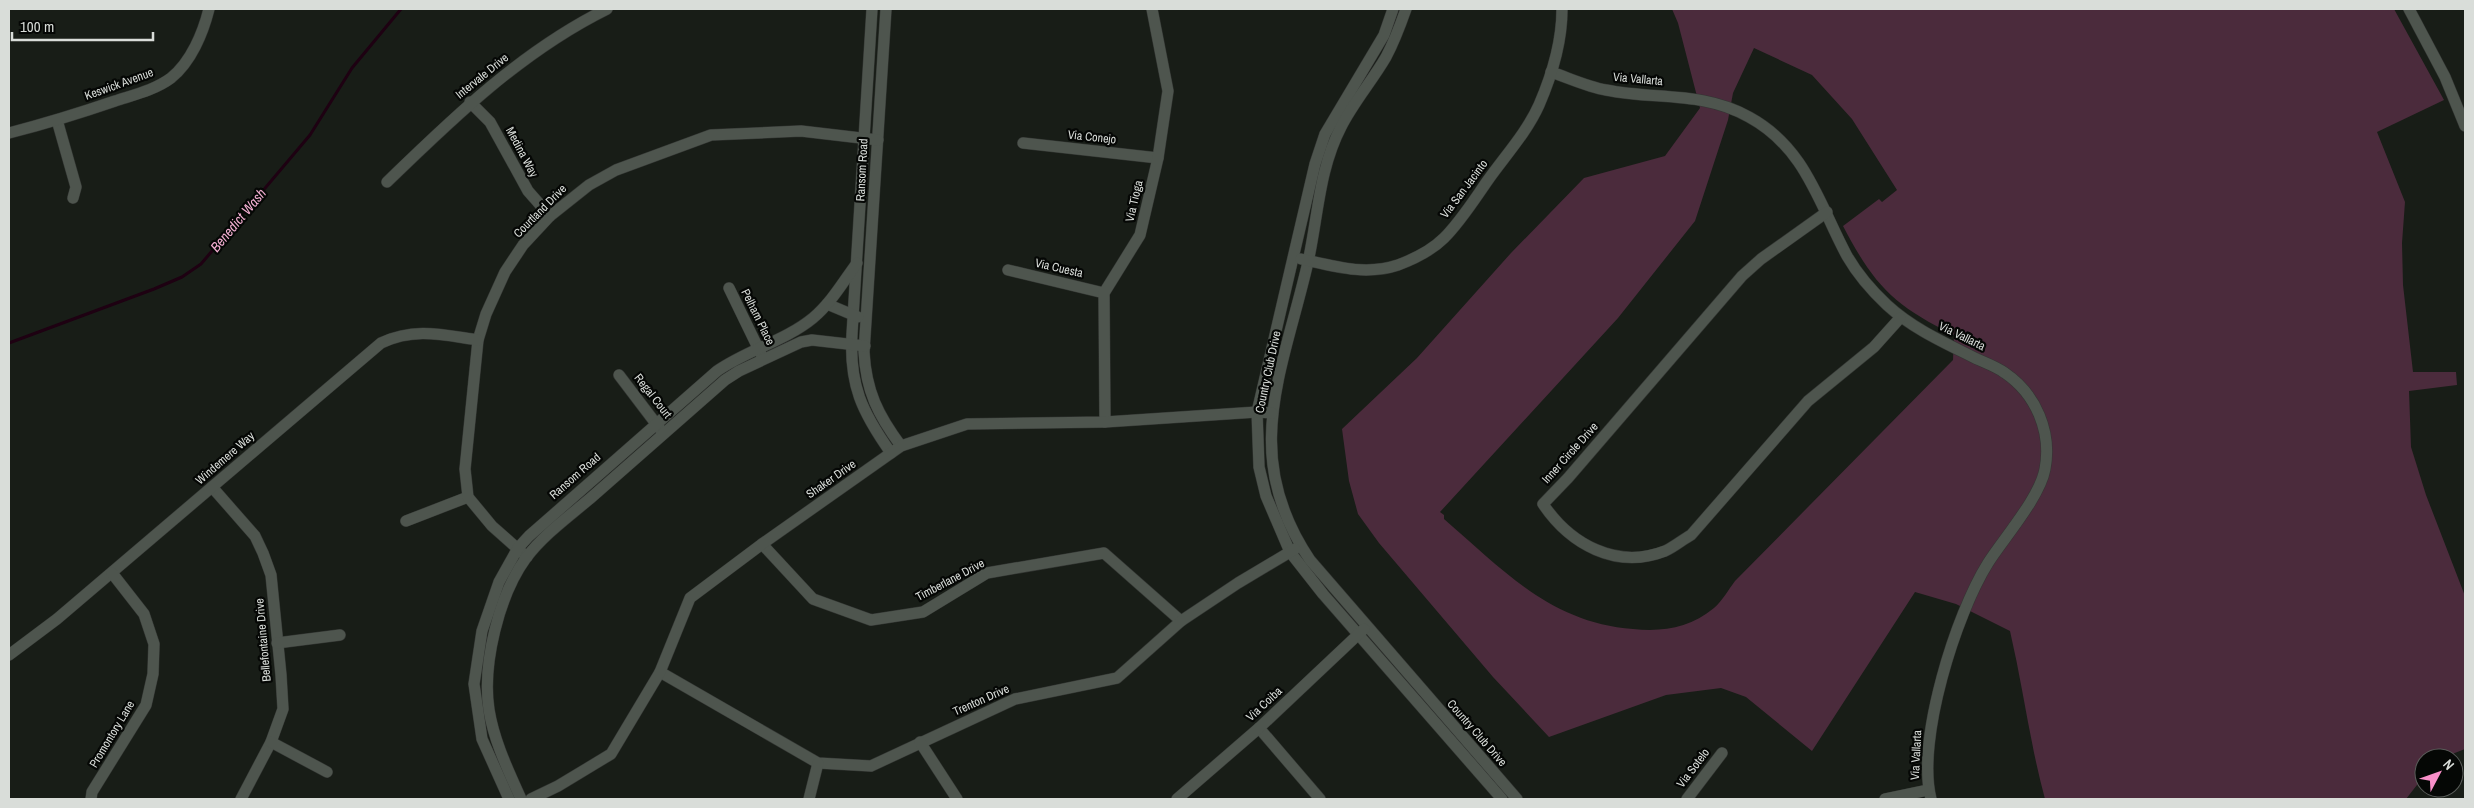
<svg xmlns="http://www.w3.org/2000/svg" width="2474" height="808" viewBox="0 0 2474 808" font-family="'Archivo Narrow',sans-serif">
  <rect width="100%" height="100%" fill="#181d17"/>
  <!-- green -->
  <path fill="#4b2b3c" fill-rule="evenodd" d="M1672,9H2394L2444,100L2377,132L2405,202L2402,243L2403,285L2413,372H2456L2457,385L2409,391L2411,447L2426,495L2465,596V749L2442,758H2424V776L2406,799H2045C2030,744 2023,687 2010,631L1956,604L1915,592L1812,751L1746,697L1721,688L1666,695L1549,737L1493,677L1379,543L1358,514L1349,481L1342,429L1417,358L1511,253L1584,178L1665,156L1700,108L1678,23ZM1754,48L1812,75L1852,119L1897,190L1882,202L1879,199L1843,226C1874,285 1893,305 1954,335L1953,360L1735,581C1729,589 1722,601 1714,608C1690,628 1663,632 1633,629C1551,623 1503,570 1444,519V515L1440,512L1618,318L1695,221L1728,120L1733,93Z"/>
  <g fill="none" stroke-linecap="round" stroke-linejoin="round">
    <!-- stream -->
    <path stroke="#1e0112" stroke-width="3" d="M9,343L154,289L182,277L201,264L310,135L352,68L401,9"/>
    <defs>
      <g id="minor">
        <path d="M872,9L852,334C849,385 862,412 891,453"/>
        <path d="M886,9L864,352C866,391 878,415 901,446"/>
        <path d="M1393,9L1384,35L1325,134L1315,164L1257,412L1259,467L1266,496L1290,552L1323,594L1502,799"/>
        <path d="M1406,9C1400,26 1394,42 1386,57C1372,81 1353,103 1341,127C1319,169 1318,217 1308,262C1283,371 1239,455 1310,560L1517,799"/>
        <path d="M2409,9L2445,77L2465,126"/>
        <path d="M1551,72C1569,78 1588,87 1606,90C1656,100 1703,91 1749,117C1806,148 1819,204 1847,256C1858,275 1871,290 1887,305C1913,329 1945,343 1977,359C1986,363 1997,367 2005,373C2036,394 2052,432 2045,469C2040,497 2004,538 1988,563C1956,614 1916,740 1931,799"/>
        <path d="M470,102L490,122L528,191L550,216"/>
        <path d="M57,120L76,187L73,198"/>
        <path d="M9,133C44,124 80,113 115,101C133,95 155,90 171,78C191,62 203,33 209,9"/>
        <path d="M1023,143L1158,158"/>
        <path d="M387,182C454,117 522,51 607,9"/>
        <path d="M1827,212L1761,259L1742,276L1568,478L1543,504C1570,544 1616,570 1665,551C1674,547 1682,540 1691,535L1808,401L1874,347L1900,318"/>
        <path d="M1301,259C1333,266 1365,276 1398,265C1414,259 1432,250 1444,238C1461,221 1474,200 1488,180C1505,156 1527,132 1539,105C1552,75 1562,41 1562,9"/>
        <path d="M1008,270L1104,293"/>
        <path d="M729,288L761,354"/>
        <path d="M827,304L858,317"/>
        <path d="M619,375L660,429"/>
        <path d="M1105,422L1104,293L1140,235L1158,158L1168,91L1152,9"/>
        <path d="M212,487L255,536L263,553L271,575L281,675L283,709L271,742L241,799"/>
        <path d="M406,521L468,497"/>
        <path d="M762,544L813,599L871,620L923,612L987,573L1104,553L1181,621"/>
        <path d="M527,557L492,526L468,497L465,469L478,340L486,314L505,272L523,245L550,216L589,185L616,170L711,135L801,131L878,140"/>
        <path d="M277,643L340,635"/>
        <path d="M9,655L57,619L381,343C415,327 443,335 478,340"/>
        <path d="M660,672L818,763L871,766L1015,699L1117,678L1181,621L1238,583L1295,549"/>
        <path d="M1259,728L1320,799"/>
        <path d="M271,742L327,772"/>
        <path d="M920,742L957,799"/>
        <path d="M91,799L92,792L146,705L153,674L154,644L144,614L112,573"/>
        <path d="M509,799L482,739L474,684L482,631L499,582L518,548L529,536L717,371C747,350 785,341 813,318C831,303 843,282 857,263"/>
        <path d="M521,799C508,770 494,741 489,710C482,664 499,595 526,558C544,534 571,515 593,496C637,457 681,419 725,380L739,371L801,342L812,340L865,346"/>
        <path d="M531,799L558,786L611,754L660,672L690,598L762,544L901,446L967,424L1105,422L1257,412L1272,413"/>
        <path d="M809,799L818,763"/>
        <path d="M1177,799L1259,728L1364,629"/>
        <path d="M1687,799L1722,753"/>
        <path d="M1885,799L1928,790"/>
      </g>
    </defs>
    <!-- minor casing -->
    <use href="#minor" stroke="#333633" stroke-width="12"/>
    <!-- minor -->
    <use href="#minor" stroke="#4e554e" stroke-width="11"/>
  </g>
  <g text-anchor="middle" dominant-baseline="central" stroke-width="4.5" stroke-linejoin="round" paint-order="stroke">
    <!-- street labels -->
    <g font-size="12" fill="#d9ddd9" stroke="#050705">
      <text transform="translate(482 76) rotate(-39)">Intervale Drive</text>
      <text transform="translate(1638 79) rotate(5)">Via Vallarta</text>
      <text transform="translate(119 84) rotate(-20)">Keswick Avenue</text>
      <text transform="translate(1092 137) rotate(6)">Via Conejo</text>
      <text transform="translate(522 152) rotate(62)">Medina Way</text>
      <text transform="translate(862 170) rotate(-87)">Ransom Road</text>
      <text transform="translate(1464 189) rotate(-53)">Via San Jacinto</text>
      <text transform="translate(1134 201) rotate(-77)">Via Tioga</text>
      <text transform="translate(540 211) rotate(-45)">Courtland Drive</text>
      <text transform="translate(1059 268) rotate(13)">Via Cuesta</text>
      <text transform="translate(758 317) rotate(64)">Pelham Place</text>
      <text transform="translate(1962 336) rotate(26)">Via Vallarta</text>
      <text transform="translate(1268 372) rotate(-78)">Country Club Drive</text>
      <text transform="translate(653 396) rotate(52)">Regal Court</text>
      <text transform="translate(1570 453) rotate(-48)">Inner Circle Drive</text>
      <text transform="translate(225 458) rotate(-41)">Windemere Way</text>
      <text transform="translate(575 476) rotate(-41)">Ransom Road</text>
      <text transform="translate(831 479) rotate(-35)">Shaker Drive</text>
      <text transform="translate(950 580) rotate(-28)">Timberlane Drive</text>
      <text transform="translate(263 640) rotate(-95)">Bellefontaine Drive</text>
      <text transform="translate(981 700) rotate(-24)">Trenton Drive</text>
      <text transform="translate(1264 704) rotate(-43)">Via Coiba</text>
      <text transform="translate(1477 733) rotate(49)">Country Club Drive</text>
      <text transform="translate(112 734) rotate(-59)">Promontory Lane</text>
      <text transform="translate(1916 755) rotate(-87)">Via Vallarta</text>
      <text transform="translate(1693 768) rotate(-53)">Via Sotelo</text>
    </g>
    <!-- water labels -->
    <g font-size="14" font-style="italic" fill="#f3afd2" stroke="#050705">
      <text transform="translate(238 220) rotate(-50)">Benedict Wash</text>
    </g>
  </g>
  <!-- border -->
  <rect width="2474" height="808" fill="none" stroke="#d9ddd9" stroke-width="20"/>
  <!-- north arrow -->
  <g transform="translate(2439 773) rotate(49)"><circle r="24" fill="#050705" stroke="#5a5d5a"/>
  <path d="M0-4L9 19L0 12L-9 19Z" fill="#f98fc9"/>
  <text y="-8" font-size="14" font-weight="bold" text-anchor="middle" fill="#d9ddd9">N</text>
  </g>
  <!-- scale -->
  <path d="M12 32v8h141v-8" fill="none" stroke="#d9ddd9" stroke-width="2.5"/>
  <text x="20" y="32" font-size="15" fill="#d9ddd9" stroke="#050705" stroke-width="4" paint-order="stroke">100 m</text>
</svg>
